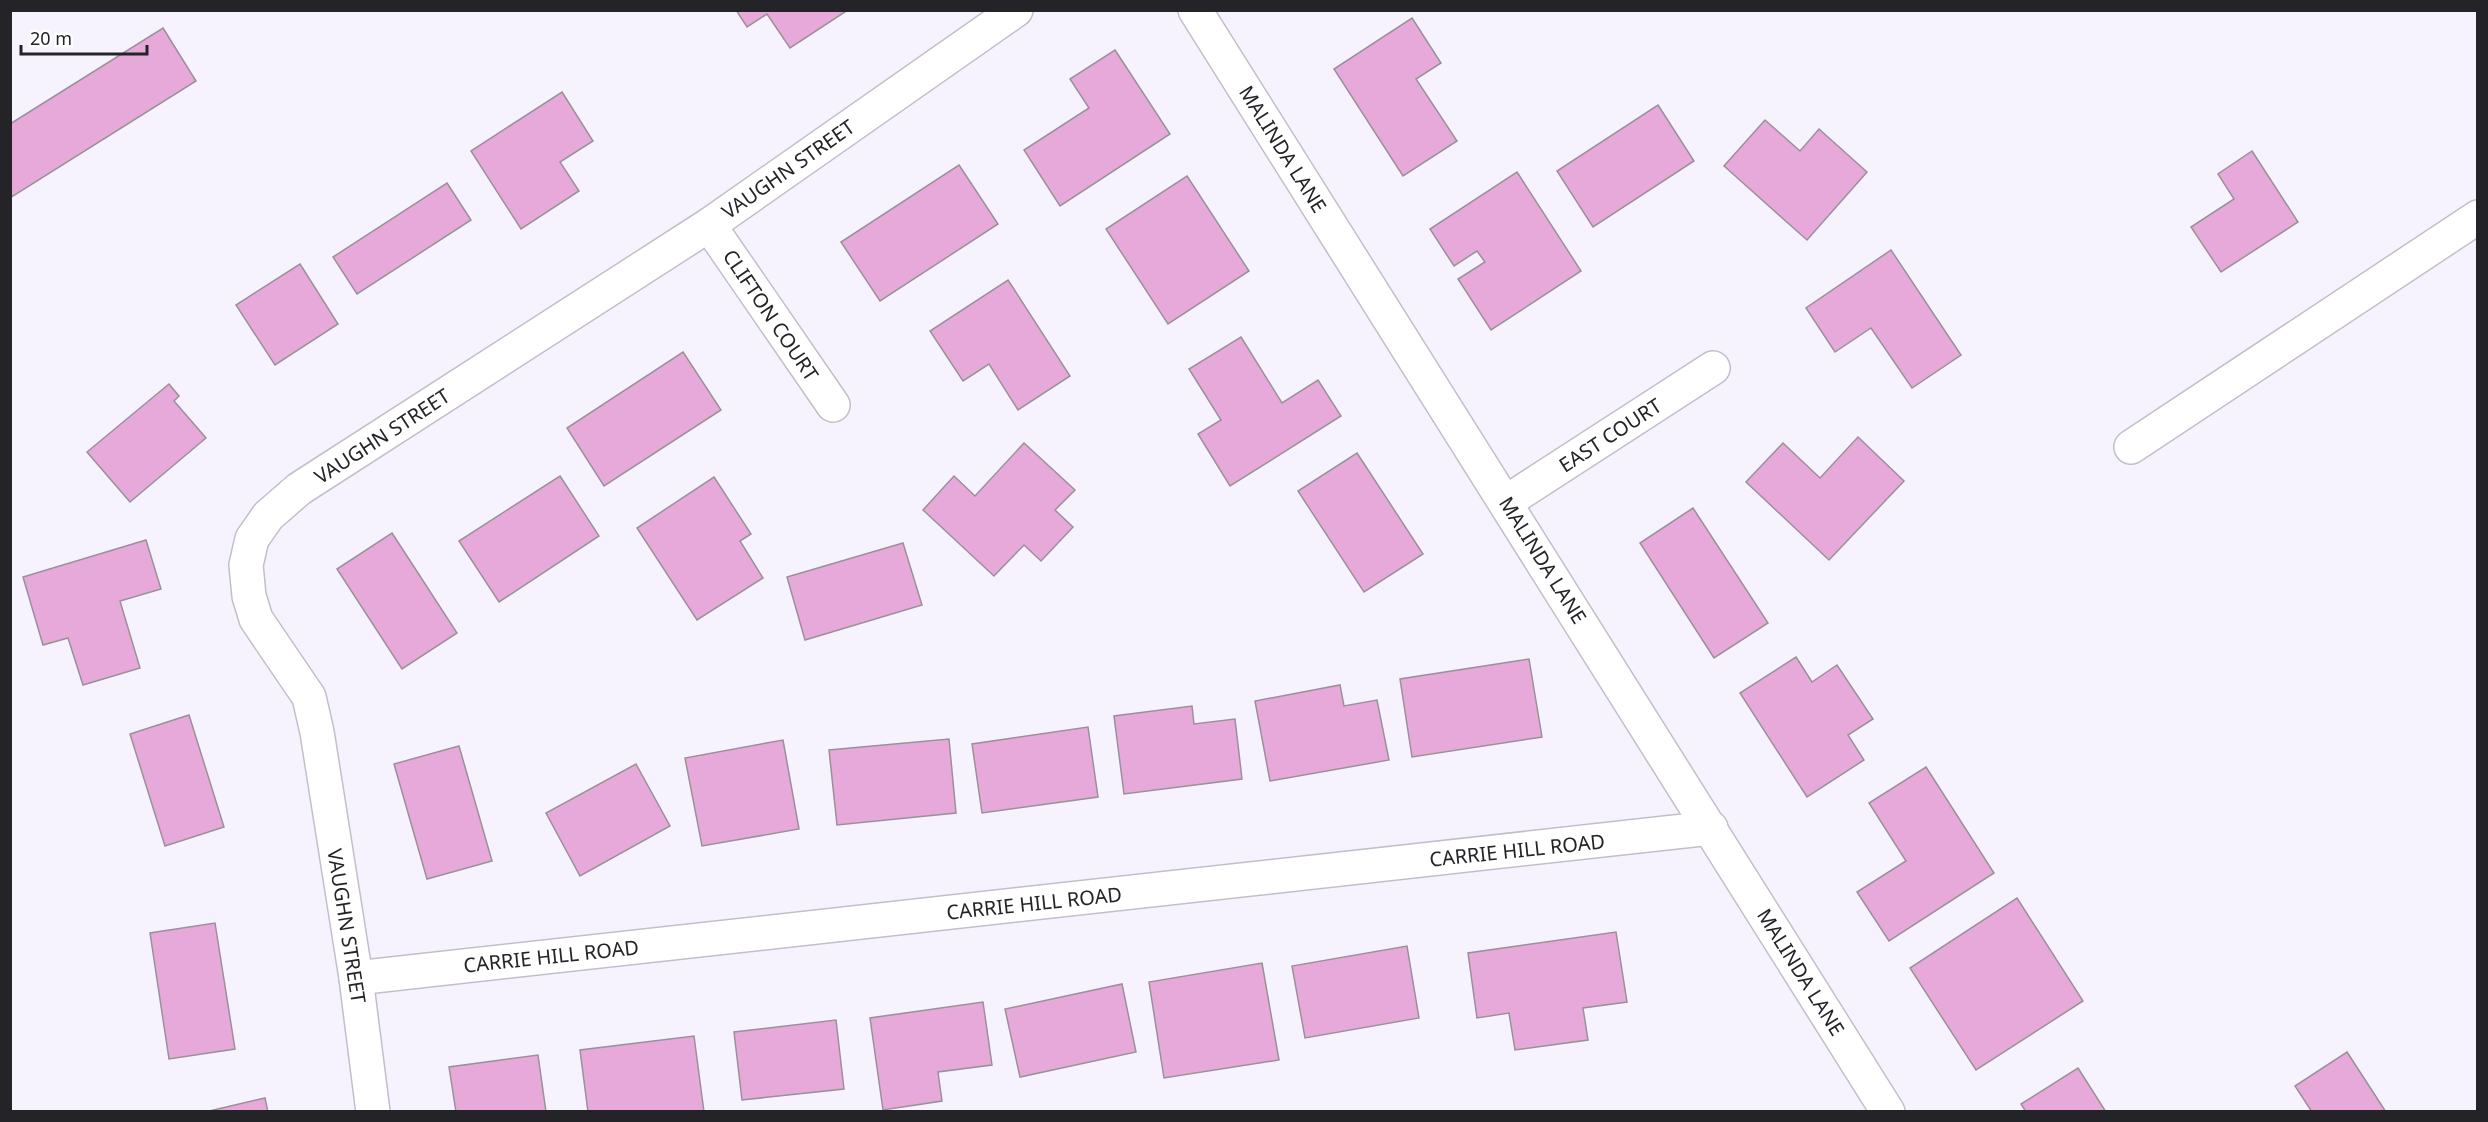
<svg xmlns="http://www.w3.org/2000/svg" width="2488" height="1122" viewBox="0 0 2488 1122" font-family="'Noto Sans',sans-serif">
  <rect width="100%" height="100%" fill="#f6f3ff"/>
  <!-- building -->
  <g fill="#e7a9d9" stroke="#9a9198" stroke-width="1.5">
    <path d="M736,10H848L790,48L767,14L747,27Z"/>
    <path d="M1412,18L1441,63L1416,79L1457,141L1403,176L1334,69Z"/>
    <path d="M163,28L196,81L10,198V124Z"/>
    <path d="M1115,50L1170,134L1060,206L1024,150L1089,108L1070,79Z"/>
    <path d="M562,92L593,141L560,162L579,191L521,229L471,151Z"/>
    <path d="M1658,105L1694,161L1593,227L1557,171Z"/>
    <path d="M1765,120L1800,151L1819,129L1867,172L1807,240L1724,166Z"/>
    <path d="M2252,151L2298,222L2221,272L2191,227L2234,199L2218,174Z"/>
    <path d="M959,165L998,224L880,301L841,242Z"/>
    <path d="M1517,172L1581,271L1491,330L1458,279L1485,262L1477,251L1454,266L1430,229Z"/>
    <path d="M1187,176L1249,271L1168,324L1106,229Z"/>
    <path d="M447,183L471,220L357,294L333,257Z"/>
    <path d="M1891,250L1961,355L1912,388L1871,328L1835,352L1806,308Z"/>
    <path d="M300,264L338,324L275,365L236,305Z"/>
    <path d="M1008,280L1070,376L1018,410L989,364L963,381L930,331Z"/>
    <path d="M1241,337L1282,403L1318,380L1341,416L1230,486L1198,434L1221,420L1189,369Z"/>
    <path d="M683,352L721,410L604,486L567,428Z"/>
    <path d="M169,384L179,396L174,401L206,438L130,502L87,452Z"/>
    <path d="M1858,437L1904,481L1829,560L1746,482L1783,443L1820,478Z"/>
    <path d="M1024,443L1075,490L1055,510L1073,527L1041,561L1024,545L994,576L923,510L954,476L975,496Z"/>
    <path d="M1357,453L1423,554L1364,592L1298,491Z"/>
    <path d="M560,476L599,536L499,602L459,541Z"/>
    <path d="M714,477L751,534L740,541L763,578L697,620L637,528Z"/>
    <path d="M1693,508L1768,623L1714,658L1640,543Z"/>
    <path d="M392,533L457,633L402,669L337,569Z"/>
    <path d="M146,540L161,589L120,601L140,668L83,685L68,638L43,645L23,577Z"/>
    <path d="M903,543L922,605L805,640L787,577Z"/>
    <path d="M1796,657L1812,682L1837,665L1873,719L1848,735L1864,760L1807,797L1740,693Z"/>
    <path d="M1529,659L1542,737L1412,757L1400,679Z"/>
    <path d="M1340,685L1344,706L1377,700L1389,760L1270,781L1255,701Z"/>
    <path d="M1192,706L1194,724L1235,719L1242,779L1124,794L1114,716Z"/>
    <path d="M189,715L224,827L165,846L130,734Z"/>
    <path d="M1088,727L1098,797L982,813L972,744Z"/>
    <path d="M949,739L956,813L837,825L829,750Z"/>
    <path d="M783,740L799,829L702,846L685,758Z"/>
    <path d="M459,746L492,861L427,879L394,764Z"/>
    <path d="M636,764L670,826L580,876L546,813Z"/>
    <path d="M1926,767L1994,873L1889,941L1857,892L1906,861L1869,803Z"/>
    <path d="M2017,898L2083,1001L1976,1070L1910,968Z"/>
    <path d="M215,923L235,1049L169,1059L150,933Z"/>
    <path d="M1616,932L1627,1002L1583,1008L1588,1040L1515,1050L1509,1013L1477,1018L1468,953Z"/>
    <path d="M1407,946L1419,1018L1305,1038L1292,966Z"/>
    <path d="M1262,963L1279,1060L1164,1078L1149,982Z"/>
    <path d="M1122,984L1136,1052L1020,1077L1005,1009Z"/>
    <path d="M983,1002L992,1065L938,1072L942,1101L883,1110L870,1018Z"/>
    <path d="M836,1020L844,1089L742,1100L734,1032Z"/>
    <path d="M694,1036L704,1112H588L580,1050Z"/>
    <path d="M2347,1052L2386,1112H2312L2295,1086Z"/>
    <path d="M538,1055L546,1112H456L449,1067Z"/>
    <path d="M2078,1068L2106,1112H2026L2021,1104Z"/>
    <path d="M265,1098L268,1112H205Z"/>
  </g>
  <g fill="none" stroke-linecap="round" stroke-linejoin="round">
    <defs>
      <g id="minor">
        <path d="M1195,10L1888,1112"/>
        <path d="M709,225L833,405"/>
        <path d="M2131,447L2478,217"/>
        <path d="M1506,502L1713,368"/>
        <path d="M356,978L1711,828"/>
        <path d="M373,1112L356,978L317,732L309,697L256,619L249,596L246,565L252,539L268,516L299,489L709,225L1016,10"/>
      </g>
    </defs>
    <!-- minor casing -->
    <use href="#minor" stroke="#c2bfca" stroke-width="36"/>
    <!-- minor -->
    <use href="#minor" stroke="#fff" stroke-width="33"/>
  </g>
  <g text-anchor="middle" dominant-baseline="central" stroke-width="4.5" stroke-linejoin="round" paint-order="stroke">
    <!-- street labels -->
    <g font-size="20" fill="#242327" stroke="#fff">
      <text transform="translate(1283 149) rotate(58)">MALINDA LANE</text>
      <text transform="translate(788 169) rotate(-35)">VAUGHN STREET</text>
      <text transform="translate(771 315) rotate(56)">CLIFTON COURT</text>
      <text transform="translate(1610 435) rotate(-33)">EAST COURT</text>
      <text transform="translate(382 436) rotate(-33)">VAUGHN STREET</text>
      <text transform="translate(1543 560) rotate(58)">MALINDA LANE</text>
      <text transform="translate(1517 850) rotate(-6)">CARRIE HILL ROAD</text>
      <text transform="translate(1034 903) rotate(-6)">CARRIE HILL ROAD</text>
      <text transform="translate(347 926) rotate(81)">VAUGHN STREET</text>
      <text transform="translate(551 956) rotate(-6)">CARRIE HILL ROAD</text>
      <text transform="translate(1801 972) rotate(58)">MALINDA LANE</text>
    </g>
  </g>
  <!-- border -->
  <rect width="2488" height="1122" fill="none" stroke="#242327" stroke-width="24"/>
  <!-- scale -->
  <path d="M21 45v9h126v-9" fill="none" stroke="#242327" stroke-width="3"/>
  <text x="30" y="45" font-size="18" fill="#242327" stroke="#ffffff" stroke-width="4.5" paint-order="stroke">20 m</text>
</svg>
